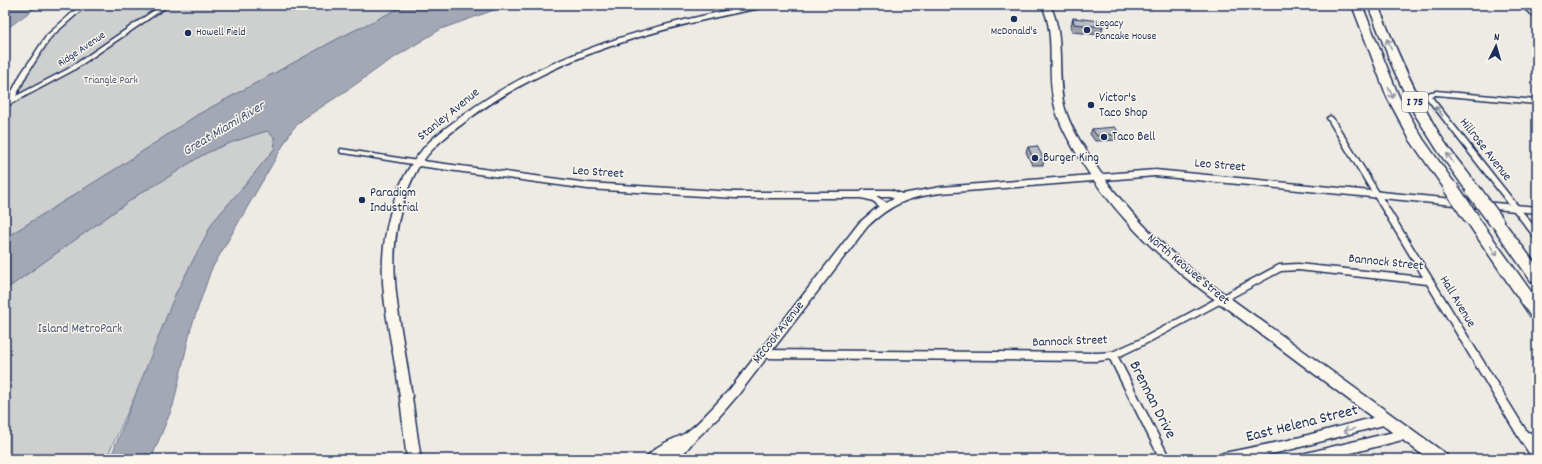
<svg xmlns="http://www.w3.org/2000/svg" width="1542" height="464" viewBox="0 0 1542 464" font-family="Dekko,sans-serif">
  <rect width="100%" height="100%" fill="#eeebe4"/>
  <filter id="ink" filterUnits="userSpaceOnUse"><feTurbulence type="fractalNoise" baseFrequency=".025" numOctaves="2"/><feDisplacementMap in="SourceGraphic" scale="8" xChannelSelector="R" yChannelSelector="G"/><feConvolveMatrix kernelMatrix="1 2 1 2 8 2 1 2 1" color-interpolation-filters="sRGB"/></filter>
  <g filter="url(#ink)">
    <!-- green -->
    <g fill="#cecfcf" stroke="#747f96">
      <path d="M84,5H406L341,37L197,115L122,165L5,238V105L43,44Z"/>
      <path d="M267,131L274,137L275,148L249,180L213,222L175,295L142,381L106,459H5V290L142,192C163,182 181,168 201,156C221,145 244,138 267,131Z"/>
    </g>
    <!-- water -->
    <g fill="#a3a8b4" stroke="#6d7892">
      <path d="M6,5H39L5,30V6Z"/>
      <path d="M406,5H508L441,29L384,64L352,87L303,119L292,130L211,270L191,328L173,406L151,459H110L175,295L213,222L249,180L275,148L274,137L267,131C244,138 221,145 201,156C181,168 163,182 142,192L5,290V238L122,165L197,115L341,37Z"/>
    </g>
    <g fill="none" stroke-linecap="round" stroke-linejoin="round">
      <defs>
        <g id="minor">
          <path d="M81,5H87L51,37L27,74L16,96L68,69L162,5H169L72,71L5,107V102L7,101L21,74L47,35Z"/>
          <path d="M1436,91L1537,100V104L1436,95L1431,96L1537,230V238L1534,237L1425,96L1427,93Z"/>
          <path d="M1330,116L1333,118L1527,432L1537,434V442L1533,441L1537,448V459H1533L1519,438L1427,284L1298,270L1281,271L1147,343L1118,357L1170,459H1160L1110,359L1098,361L763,358L760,357L758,354L760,351L763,350L1098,353L1112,352L1141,339L1279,265L1298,264L1423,277L1327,118Z"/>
          <path d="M341,149L418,161L422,163L418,165L344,153H341L340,151Z"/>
        </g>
        <g id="tertiary">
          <path d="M755,5H769L766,7C661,27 557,54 470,118C453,131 435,144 423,161L588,183L735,192H860L864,190H891L902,194L941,187L1155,170L1537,207V213L1155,176L941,193C908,197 891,204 867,227L738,395L718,418L693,442L679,459H646C653,446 670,441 682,435C697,427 718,401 730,389L859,223L879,206L873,201L862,198H735L588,189L419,166C380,236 396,297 408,371C413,400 416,430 421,459H407C403,429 401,399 396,370C389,329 379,288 384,246C388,214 398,180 419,154C431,137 450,125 466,113C550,52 654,24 755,5ZM876,196H890L894,198L886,202Z"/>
          <path d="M1520,5H1527L1537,13V19Z"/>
          <path d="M1387,414L1391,415L1393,419L1391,423L1289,450L1250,459H1217L1219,455L1224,453L1289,440Z"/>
          <path d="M1406,429L1411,430L1412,434L1411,438L1406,439L1328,459H1299L1301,455L1306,453Z"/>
        </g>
        <path id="secondary" d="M1042,5H1050C1065,36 1057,68 1063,101C1067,121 1078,138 1089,155C1118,202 1153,237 1194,272L1446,454L1448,459H1428L1186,278C1142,240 1108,205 1078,156C1068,139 1058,122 1054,103C1046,70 1057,37 1042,5Z"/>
        <g id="motorway">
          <path d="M1352,5H1362L1399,97L1423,139L1458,188L1456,191L1451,192L1446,191L1410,140L1387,97Z"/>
          <path d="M1368,5H1378C1396,50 1415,94 1440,135C1452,155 1468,171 1480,190L1478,193L1473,194L1468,193L1438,151L1414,113L1393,68Z"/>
          <path d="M1472,214L1477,216L1537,300V319L1531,317L1465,219L1467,216Z"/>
          <path d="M1496,216L1501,218L1537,266V283L1531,281L1489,221L1491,218Z"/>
        </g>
      </defs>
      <!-- minor casing -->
      <use href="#minor" stroke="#1b2f5e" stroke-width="3"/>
      <!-- tertiary casing -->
      <use href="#tertiary" stroke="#1b2f5e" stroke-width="3"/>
      <!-- secondary casing -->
      <use href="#secondary" stroke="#1b2f5e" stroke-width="3"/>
      <!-- motorway casing -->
      <use href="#motorway" stroke="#1b2f5e" stroke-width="3"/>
      <!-- minor -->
      <use href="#minor" fill="#fbf7ec" fill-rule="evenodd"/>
      <!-- tertiary -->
      <use href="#tertiary" fill="#fbf7ec" fill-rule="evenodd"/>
      <!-- secondary -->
      <use href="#secondary" fill="#fbf7ec" fill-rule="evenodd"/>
      <!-- motorway -->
      <use href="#motorway" fill="#fbf7ec" fill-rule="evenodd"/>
      <defs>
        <g id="motorway-bridge">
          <path d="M1451,188L1472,219"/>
          <path d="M1473,190L1496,221"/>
        </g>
      </defs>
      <!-- motorway-bridge casing -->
      <use href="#motorway-bridge" stroke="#1b2f5e" stroke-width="17" stroke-linecap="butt"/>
      <!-- motorway-bridge -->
      <use href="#motorway-bridge" stroke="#fbf7ec" stroke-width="14"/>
    </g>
    <!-- wall -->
    <g fill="#9fa2a8" stroke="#1b2f5e">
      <path d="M1073,18L1103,27L1101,35L1072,32L1071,26Z"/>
      <path d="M1092,129L1120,134L1118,140L1095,141L1090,134Z"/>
      <path d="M1028,147L1044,159L1043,165H1032L1026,152Z"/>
    </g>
    <!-- building -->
    <g fill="#b9bcc3" stroke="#1b2f5e">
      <path d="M1073,18L1102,21L1103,27L1074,24Z"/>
      <path d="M1115,127L1120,134L1097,136L1092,129Z"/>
      <path d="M1037,146L1044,159L1034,160L1028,147Z"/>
    </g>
    <!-- one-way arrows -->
    <defs><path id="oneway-shaft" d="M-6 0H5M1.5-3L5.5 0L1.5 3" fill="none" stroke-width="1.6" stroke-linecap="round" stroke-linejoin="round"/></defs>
    <g stroke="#8b93a5">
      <use href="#oneway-shaft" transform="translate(1389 44) rotate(-113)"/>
      <use href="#oneway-shaft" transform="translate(1391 93) rotate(65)"/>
      <use href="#oneway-shaft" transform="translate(1439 111) rotate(-128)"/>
      <use href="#oneway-shaft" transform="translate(1450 158) rotate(-125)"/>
      <use href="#oneway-shaft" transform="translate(1494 251) rotate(55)"/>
      <use href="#oneway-shaft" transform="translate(1349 430) rotate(166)"/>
    </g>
  </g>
  <!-- markers -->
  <g fill="#1b2f5e" stroke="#fbf7ec" stroke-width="1.5">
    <circle cx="1014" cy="19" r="4"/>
    <circle cx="1087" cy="30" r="4"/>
    <circle cx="188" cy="33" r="4"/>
    <circle cx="1091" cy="105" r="4"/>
    <circle cx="1104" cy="137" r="4"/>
    <circle cx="1035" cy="158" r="4"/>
    <circle cx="362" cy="200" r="4"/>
  </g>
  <g text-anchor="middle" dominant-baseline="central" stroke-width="3" stroke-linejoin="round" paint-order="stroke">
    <!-- far-poi labels -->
    <g font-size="11" fill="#1b2f5e" stroke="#fbf7ec" text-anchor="start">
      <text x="1095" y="24">Legacy<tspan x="1095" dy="13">Pancake House</tspan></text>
      <text x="1014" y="32" text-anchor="middle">McDonald's</text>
      <text x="196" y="33">Howell Field</text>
    </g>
    <!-- far-street labels -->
    <g font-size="11" fill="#1b2f5e" stroke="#fbf7ec">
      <text transform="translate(82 50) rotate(-34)">Ridge Avenue</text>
    </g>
    <!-- far-park labels -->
    <g font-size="11" fill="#48577a" stroke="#fbf7ec">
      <text x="111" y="81">Triangle Park</text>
    </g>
    <!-- shield labels -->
    <rect fill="#fbf7ec" stroke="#5e6b89" stroke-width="1" x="1402" y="92" width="26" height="20" rx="3"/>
    <g font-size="12" font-weight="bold" fill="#1b2f5e">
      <text x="1415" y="102">I 75</text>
    </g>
    <!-- poi labels -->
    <g font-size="13" fill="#1b2f5e" stroke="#fbf7ec" text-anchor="start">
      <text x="1099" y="98">Victor's<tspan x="1099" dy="15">Taco Shop</tspan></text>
      <text x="1112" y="137">Taco Bell</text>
      <text x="1043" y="158">Burger King</text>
      <text x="370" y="193">Paradigm<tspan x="370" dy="15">Industrial</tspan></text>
    </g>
    <!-- street labels -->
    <g font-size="13" fill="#1b2f5e" stroke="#fbf7ec">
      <text transform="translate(449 115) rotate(-39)">Stanley Avenue</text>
      <text transform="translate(1485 150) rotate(52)">Hillrose Avenue</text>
      <text transform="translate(1220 166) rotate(5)">Leo Street</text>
      <text transform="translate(598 173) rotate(4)">Leo Street</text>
      <text transform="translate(1386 263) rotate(6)">Bannock Street</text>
      <text transform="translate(1188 270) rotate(40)">North Keowee Street</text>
      <text transform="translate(1457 302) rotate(59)">Hall Avenue</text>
      <text transform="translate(779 333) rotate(-52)">McCook Avenue</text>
      <text transform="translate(1070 342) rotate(-2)">Bannock Street</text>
    </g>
    <!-- park labels -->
    <g font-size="13" fill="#48577a" stroke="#fbf7ec">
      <text x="80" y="329">Island MetroPark</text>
    </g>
    <!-- water labels -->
    <g font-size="14" font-style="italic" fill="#445378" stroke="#fbf7ec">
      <text transform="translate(224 129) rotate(-31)">Great Miami River</text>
    </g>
    <!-- near-street labels -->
    <g font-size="16" fill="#1b2f5e" stroke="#fbf7ec">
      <text transform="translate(1152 400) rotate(63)">Brennan Drive</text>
      <text transform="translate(1302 424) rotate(-14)">East Helena Street</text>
    </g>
  </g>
  <!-- margin -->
  <rect width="1542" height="464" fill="none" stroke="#fbf7ec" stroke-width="20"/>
  <rect x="10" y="10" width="1522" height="444" fill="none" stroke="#1b2f5e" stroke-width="1.5" filter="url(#ink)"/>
  <!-- north arrow -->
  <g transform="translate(1496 46) rotate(5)" stroke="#fbf7ec" stroke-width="3" paint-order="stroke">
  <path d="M0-3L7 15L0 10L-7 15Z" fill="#1b2f5e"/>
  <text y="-6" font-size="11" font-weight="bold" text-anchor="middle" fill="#1b2f5e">N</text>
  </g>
</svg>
